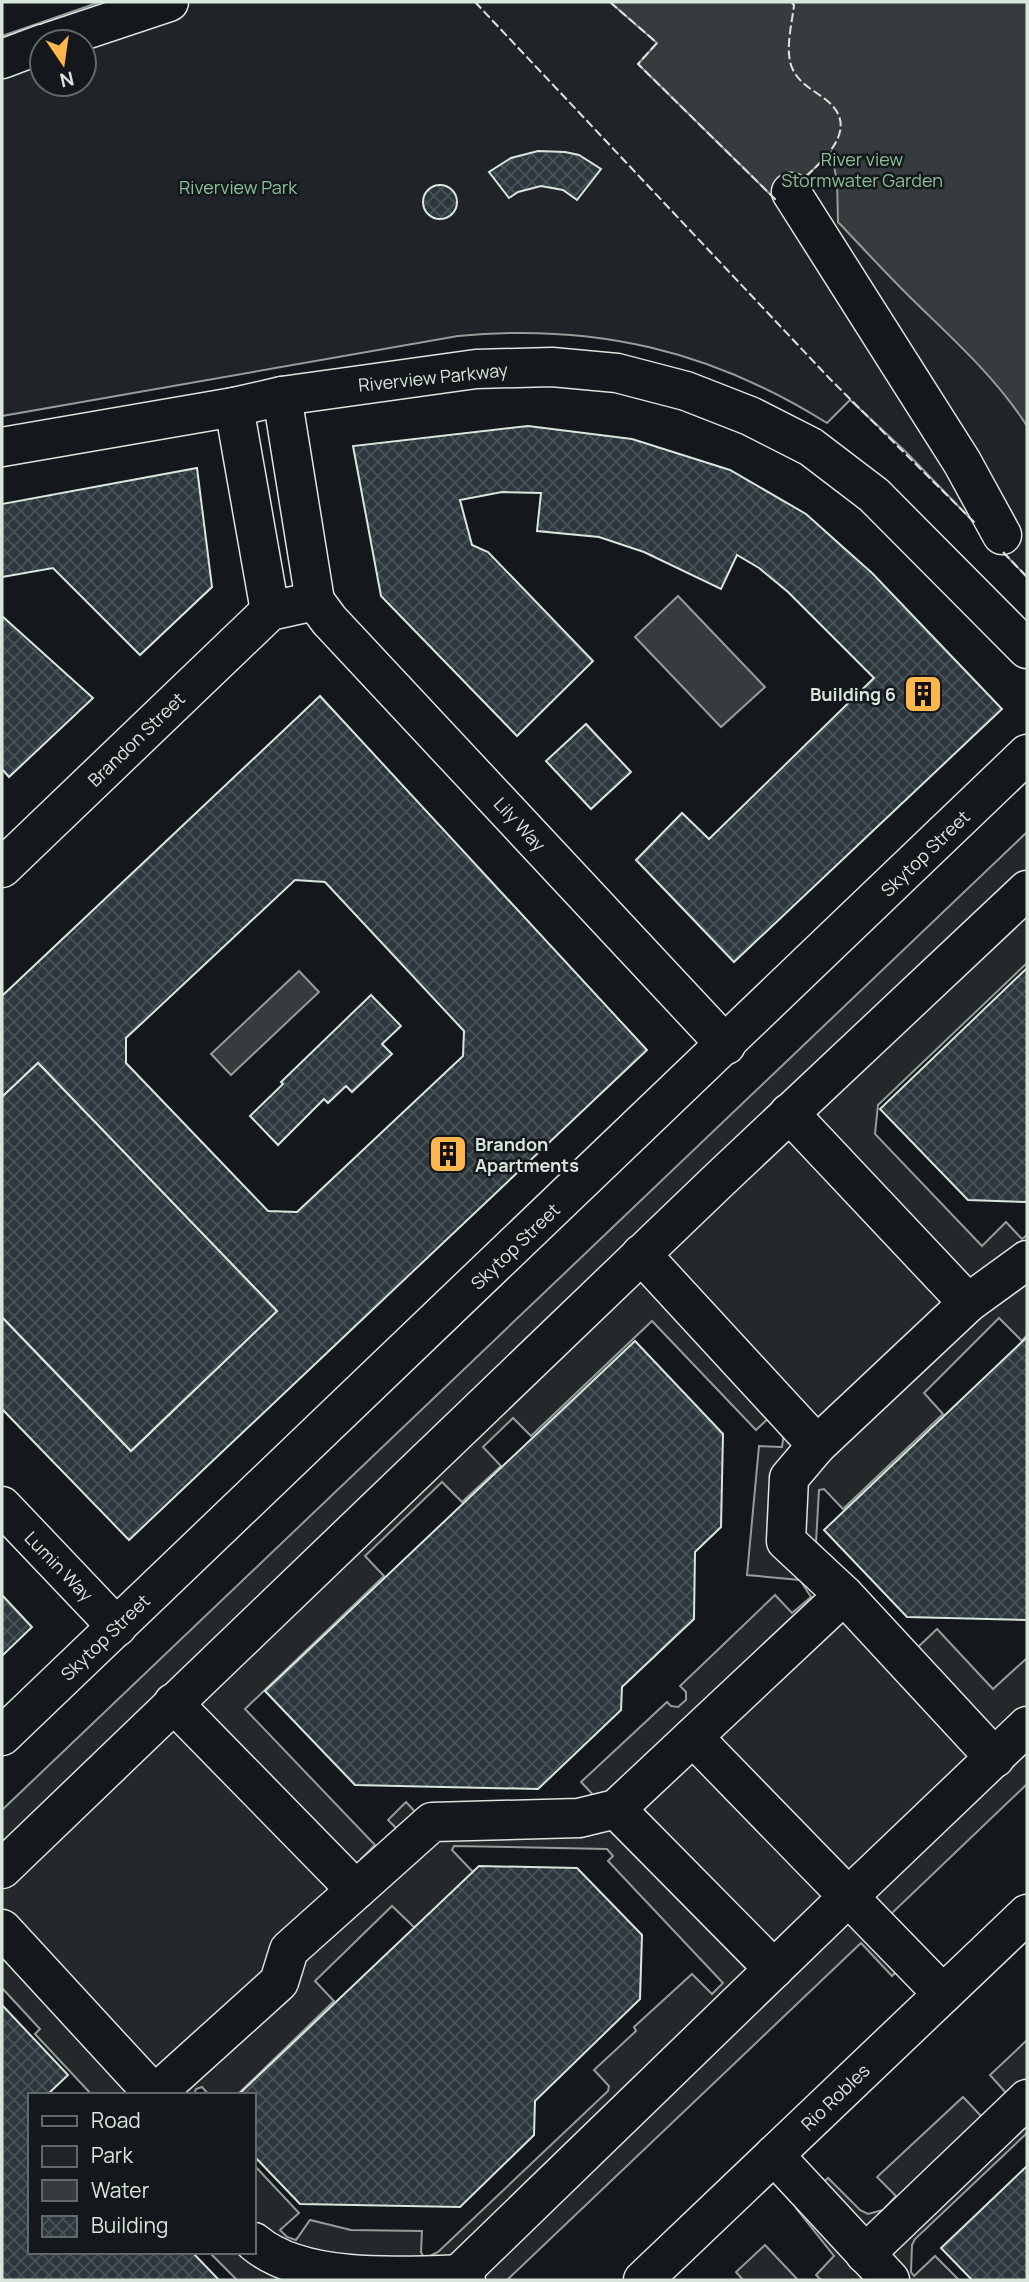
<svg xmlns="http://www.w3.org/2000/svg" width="1029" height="2282" viewBox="0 0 1029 2282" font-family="Manrope,sans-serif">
  <defs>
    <pattern id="building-cross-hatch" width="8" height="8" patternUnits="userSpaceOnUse" patternTransform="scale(1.75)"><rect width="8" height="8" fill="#2c363c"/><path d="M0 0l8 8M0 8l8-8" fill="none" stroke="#4a5358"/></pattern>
  </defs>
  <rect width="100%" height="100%" fill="#14181c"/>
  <!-- green -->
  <path fill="#202428" stroke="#939e99" stroke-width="2" fill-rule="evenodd" d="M100,2H1027V577L905,451L850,400L827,423C711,350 593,323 458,336L2,416V36ZM42,42H84V84H42Z"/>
  <!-- parking -->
  <g fill="#24282b" stroke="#939e99" stroke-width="2" fill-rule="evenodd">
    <path d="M1027,832V963L878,1105L875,1134L982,1246L1006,1222L1022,1239L1027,1235V1335L1022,1341L999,1318L924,1393L943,1414L843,1509L824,1489L819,1490L816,1542L918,1647L937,1629L993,1689L1027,1658V1784L891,1914L922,1947L892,1976L861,1943L507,2280H237L209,2252H254V2165L299,2213L280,2230L287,2237L296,2240L310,2220L351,2230L422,2231L421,2252L423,2256H430L438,2252L608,2091L609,2086L594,2070L636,2031L634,2027L692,1974L712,1994L723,1983L608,1861L613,1856L607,1849L454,1846L452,1850L474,1873L415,1928L392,1906L315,1981L334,2001L237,2095H209L202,2087L196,2089L194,2095H92L35,2034L40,2029L2,1988V1810ZM652,1321L756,1430L773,1414L785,1427L782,1447L759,1446L747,1575L800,1580L811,1597L792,1613L775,1595L680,1686L686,1692V1700L678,1707L671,1706L667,1702L581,1782L597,1799L420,1817L406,1802L388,1820L401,1833L361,1863V1859L375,1845L245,1709L384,1576L365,1556L442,1482L462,1502L501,1466L483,1447L513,1418L531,1436Z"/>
    <path d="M1027,2040V2133L915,2239L912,2245L911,2272L914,2276L935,2256L959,2280H821L816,2275L834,2256L796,2208L828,2178L860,2210L868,2214L883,2210L896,2196L877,2177L963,2097L983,2118L1007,2094L990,2075Z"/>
    <path d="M765,2245L798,2280H743L736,2272Z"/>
  </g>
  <!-- water -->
  <g fill="#363b3e" stroke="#939e99" stroke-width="2">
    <path d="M610,2H1027V426C997,379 956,342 916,303C889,277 864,249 838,222L837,181L831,152L779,203L638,64L657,43Z"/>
    <path d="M678,596L765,687L721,727L635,637Z"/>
    <path d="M299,971L319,992L231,1075L211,1054Z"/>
  </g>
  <!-- building -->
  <g fill="url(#building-cross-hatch)" stroke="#d8e6dc" stroke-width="2" fill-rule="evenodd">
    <path d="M538,151L565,152L579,155L601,169L577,200L563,190L541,186L518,192L509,198L489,172L511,158Z"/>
    <circle cx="440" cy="202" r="17"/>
    <path d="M528,426L632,439L730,470L806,514L872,573L1002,709L734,962L636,860L682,813L709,839L874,678L788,592L759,568L737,555L721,589L644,552L599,537L537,531L541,493L502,492L460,500L472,545L488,552L593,661L517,736L381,596L353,446Z"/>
    <path d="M197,468L212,587L140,655L53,568L2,577V504Z"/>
    <path d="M2,616L93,698L9,777L2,769Z"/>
    <path d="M320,696L647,1050L129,1540L2,1409V1317L131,1451L277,1311L38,1063L2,1097V996ZM295,880L325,882L464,1031L463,1056L297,1212L268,1211L126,1063V1038Z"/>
    <path d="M586,724L631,772L591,809L546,761Z"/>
    <path d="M1027,968V1202L968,1200L880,1109Z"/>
    <path d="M371,995L401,1026L382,1044L392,1054L352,1092L346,1086L328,1103L324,1099L278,1145L250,1116L283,1084L281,1082Z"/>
    <path d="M38,1063L277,1311L131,1451L2,1317V1097Z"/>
    <path d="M1027,1337V1620L907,1617L824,1530Z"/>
    <path d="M635,1341L723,1434L721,1527L695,1552L694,1619L622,1687L621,1710L538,1789L355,1785L265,1691Z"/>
    <path d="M2,1595L32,1627L2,1656Z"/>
    <path d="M479,1866L577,1868L642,1935L640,1999L535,2101L534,2135L460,2207L300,2204L254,2156V2095H238Z"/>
    <path d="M2,2005L68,2075L47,2095H30V2252H192L219,2280H2Z"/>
    <path d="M1027,2166V2280H972L941,2248Z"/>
  </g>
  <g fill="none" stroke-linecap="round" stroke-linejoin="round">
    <defs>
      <g id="minor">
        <path d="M49,42L169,2"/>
        <path d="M2,59L42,44"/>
        <path d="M791,192L962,462L1002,535"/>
        <path d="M282,396L315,601L329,620L726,1045"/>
        <path d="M234,407L270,611"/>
        <path d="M2,447L234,407L282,396L476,369L552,367L617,373L686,391L750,416L811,447L874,495L1027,649"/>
        <path d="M2,868L270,611L315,601"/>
        <path d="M789,1113L968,1303"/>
        <path d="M641,1254L817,1445"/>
        <path d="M2,1506L117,1627"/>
        <path d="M173,1703L356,1890"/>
        <path d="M2,1736L1027,754"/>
        <path d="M693,1737L943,1994"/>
        <path d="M995,1758L844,1595L786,1541L789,1478L817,1445L968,1303L1027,1260"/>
        <path d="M616,1809L774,1969"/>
        <path d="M2,1869L719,1180L1027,890"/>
        <path d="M2,1929L155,2095"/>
        <path d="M155,2094L279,1982L289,1950L432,1822L579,1818L616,1809L844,1595"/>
        <path d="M774,2155L890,2280"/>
        <path d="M254,2242C301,2282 396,2277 460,2274L466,2280"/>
        <path d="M865,2254L1027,2099"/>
        <path d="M453,2280L848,1897L1027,1726"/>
        <path d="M643,2280L1027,1914"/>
      </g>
    </defs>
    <!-- minor casing -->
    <use href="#minor" stroke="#d8e6dc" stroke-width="41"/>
    <!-- minor -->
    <use href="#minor" stroke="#14181c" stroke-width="38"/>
    <!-- fence -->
    <g stroke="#d8e6dc" stroke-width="2" stroke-dasharray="9 3.5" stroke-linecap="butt">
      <path d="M475,2L830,379L976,524"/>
      <path d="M610,2L657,43L638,64L777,201"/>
      <path d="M791,2L794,5C792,24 784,53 793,70C800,84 813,90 825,99C863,128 823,160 800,182"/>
      <path d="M1003,552L1027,577"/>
    </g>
  </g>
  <!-- icons -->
  <defs>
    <symbol id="building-square" viewBox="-11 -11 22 22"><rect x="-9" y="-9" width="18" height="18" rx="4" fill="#ffb74d" stroke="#14181c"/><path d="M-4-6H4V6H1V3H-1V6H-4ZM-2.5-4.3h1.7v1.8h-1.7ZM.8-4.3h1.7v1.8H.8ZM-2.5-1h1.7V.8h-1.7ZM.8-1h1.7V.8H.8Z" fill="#111"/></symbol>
  </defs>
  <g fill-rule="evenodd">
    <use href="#building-square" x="901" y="672" width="44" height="44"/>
    <use href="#building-square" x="426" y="1132" width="44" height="44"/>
  </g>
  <g text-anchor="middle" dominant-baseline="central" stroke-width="5" stroke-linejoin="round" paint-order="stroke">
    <!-- park labels -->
    <g font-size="18" fill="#8ac095" stroke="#14181c">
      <text x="862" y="159">River view<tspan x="862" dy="21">Stormwater Garden</tspan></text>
      <text x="238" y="187">Riverview Park</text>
    </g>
    <!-- street labels -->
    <g font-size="18" fill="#d8e6dc" stroke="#14181c">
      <text transform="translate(433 377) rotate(-6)">Riverview Parkway</text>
      <text transform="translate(136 739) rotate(-44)">Brandon Street</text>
      <text transform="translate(520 824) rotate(47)">Lily Way</text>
      <text transform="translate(925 853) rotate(-44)">Skytop Street</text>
      <text transform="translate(515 1246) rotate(-44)">Skytop Street</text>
      <text transform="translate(59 1566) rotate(46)">Lumin Way</text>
      <text transform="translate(105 1637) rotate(-44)">Skytop Street</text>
      <text transform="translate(835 2097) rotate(-44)">Rio Robles</text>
    </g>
    <!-- poi labels -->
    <g font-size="18" font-weight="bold" fill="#d8e6dc" stroke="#14181c" text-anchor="end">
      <text x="896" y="694">Building 6</text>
      <text x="475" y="1144" text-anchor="start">Brandon<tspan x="475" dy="21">Apartments</tspan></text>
    </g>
  </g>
  <!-- border -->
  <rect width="1029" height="2282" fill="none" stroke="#d8e6dc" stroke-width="7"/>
  <!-- legend -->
  <rect x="28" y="2093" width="228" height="161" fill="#14181c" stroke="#626a69" stroke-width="2"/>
  <rect x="42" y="2116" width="35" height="10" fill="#14181c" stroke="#626a69" stroke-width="2"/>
  <text x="91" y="2128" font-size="21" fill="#d8e6dc">Road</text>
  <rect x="42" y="2146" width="35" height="21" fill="#202428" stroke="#626a69" stroke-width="2"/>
  <text x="91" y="2163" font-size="21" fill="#d8e6dc">Park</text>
  <rect x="42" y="2180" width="35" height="21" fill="#363b3e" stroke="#626a69" stroke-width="2"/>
  <text x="91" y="2198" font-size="21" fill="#d8e6dc">Water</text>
  <rect x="42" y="2216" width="35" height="21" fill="url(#building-cross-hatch)" stroke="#626a69" stroke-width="2"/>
  <text x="91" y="2233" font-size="21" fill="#d8e6dc">Building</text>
  <!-- north arrow -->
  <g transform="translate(63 63) rotate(167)"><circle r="33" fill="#14181c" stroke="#626a69" stroke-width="2"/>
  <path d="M0-5L12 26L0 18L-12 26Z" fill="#ffb74d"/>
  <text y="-10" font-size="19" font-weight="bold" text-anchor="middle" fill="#d8e6dc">N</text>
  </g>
</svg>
